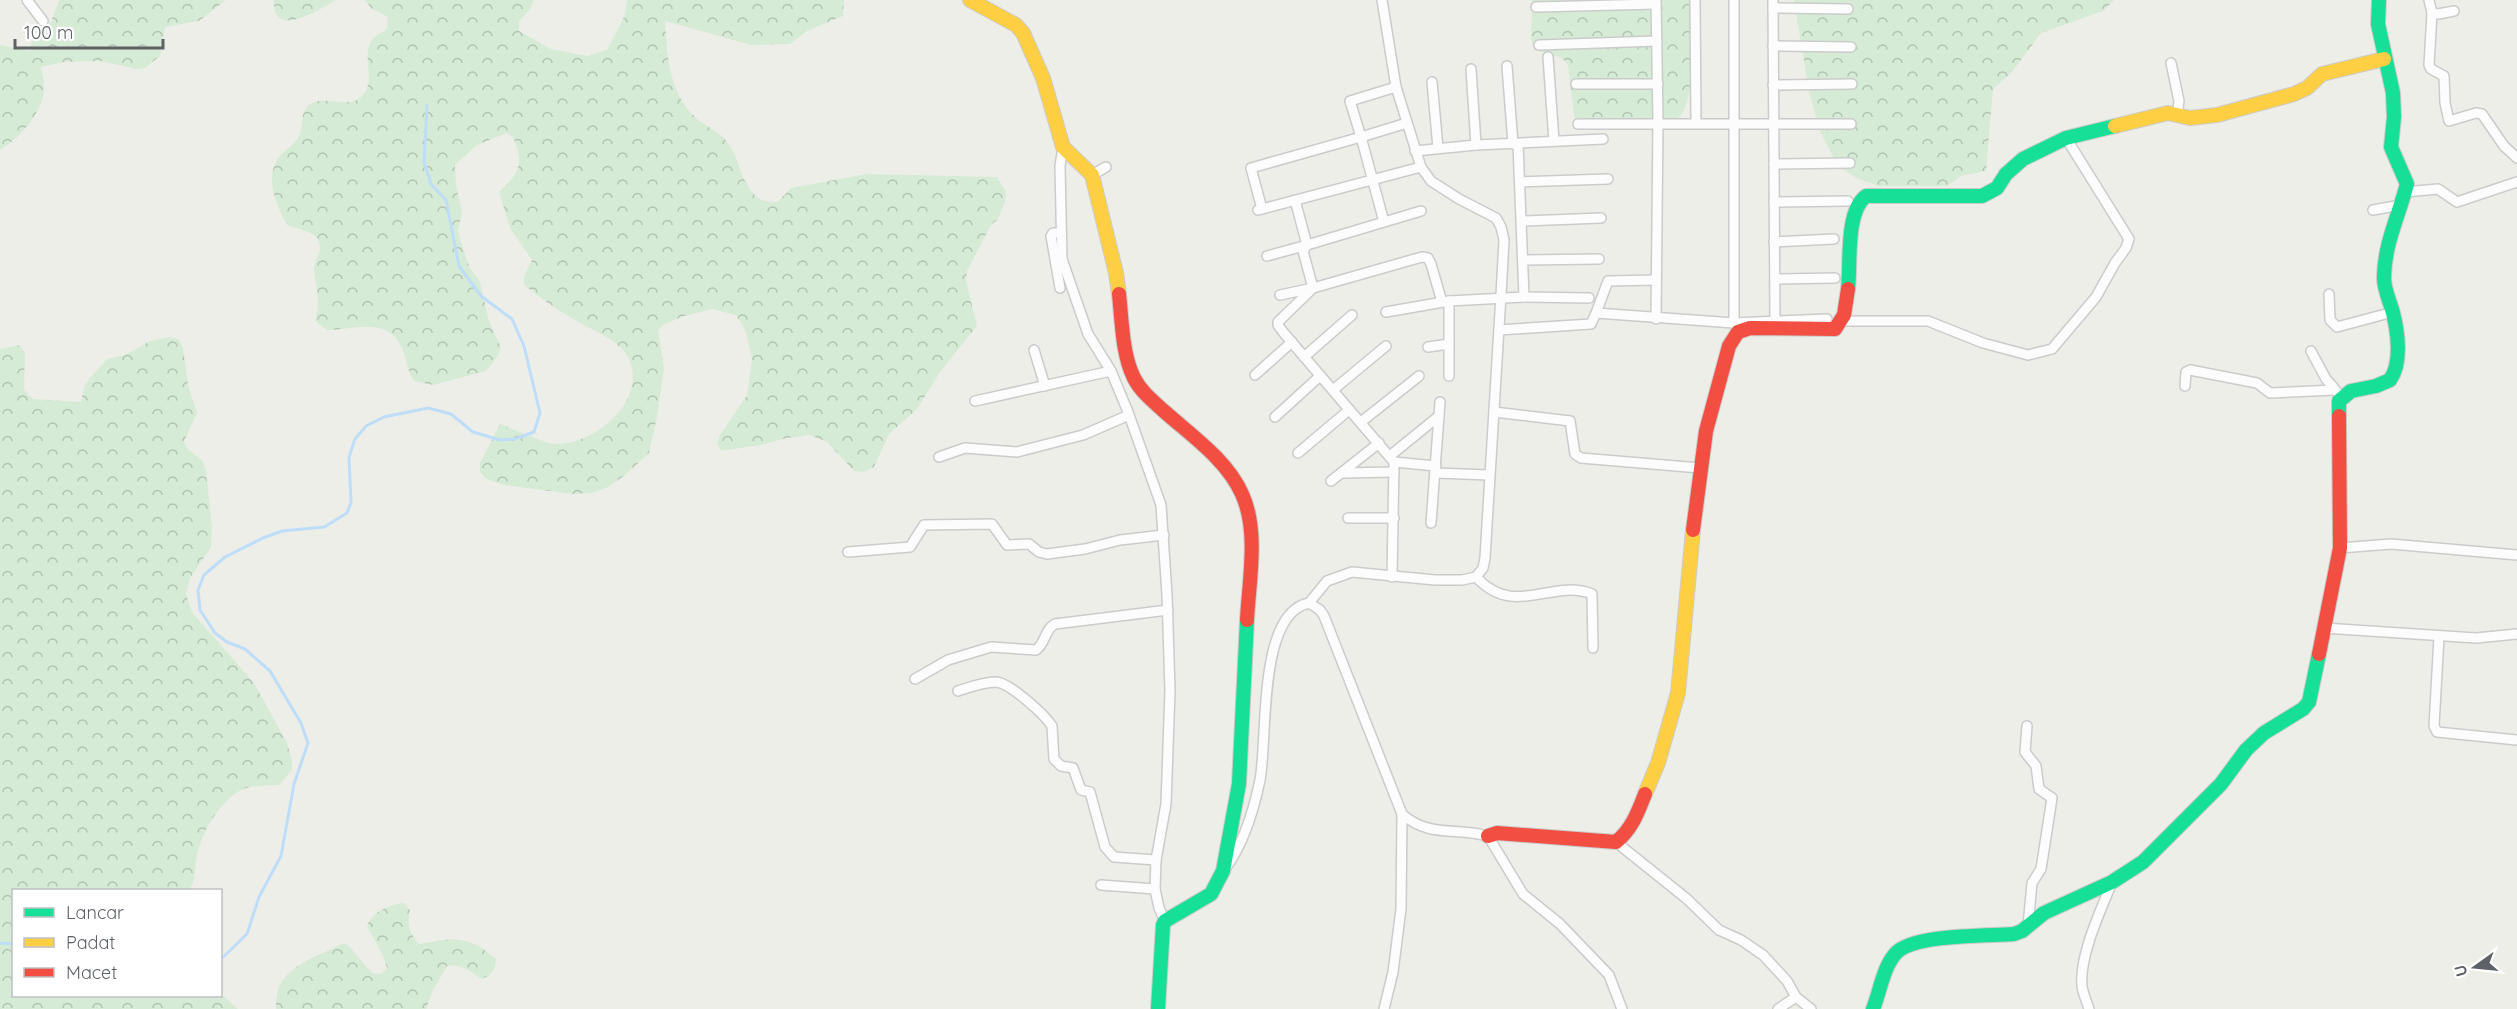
<svg xmlns="http://www.w3.org/2000/svg" width="2517" height="1009" viewBox="0 0 2517 1009" font-family="Quicksand,sans-serif">
  <defs>
    <pattern id="forest-crowns" width="20" height="18" patternUnits="userSpaceOnUse" patternTransform="scale(1.5)"><rect width="20" height="18" fill="#d6ebd5"/><path d="M2 6a3 3 0 1 1 6 0M12 15a3 3 0 1 1 6 0" fill="none" stroke="#b1c2b1"/></pattern>
  </defs>
  <rect width="100%" height="100%" fill="#eeeee9"/>
  <!-- forest -->
  <g fill="url(#forest-crowns)">
    <path d="M59,0H226L199,21L165,27L160,56L145,68L136,69L101,61L64,62L41,67C42,73 44,80 44,86C45,111 20,138 0,150V45L31,51V43L51,22Z"/>
    <path d="M273,0H336C324,7 286,32 276,14C274,11 274,4 273,0Z"/>
    <path d="M365,0H534L530,9L519,22V31L551,49L587,56L607,50L625,15L627,0H844L843,16L807,31L790,44L751,45L665,21C667,54 669,93 695,117C705,127 719,130 728,143C740,159 741,187 760,199C765,202 773,201 778,202L791,188L867,174L997,177L1006,192L1005,202L998,219L991,225L967,271L966,280L977,326L940,372L917,409L889,434L874,467L864,472L854,471L827,442L810,435L787,438L760,445L721,451L717,443L720,435L747,395L752,359L746,332L741,322L735,315L713,309L684,316L665,324L658,330L664,368L657,417L649,453L624,476L608,487L592,493L573,494L504,485L486,479L480,472V463L500,424L548,443C571,447 595,435 611,420C632,403 643,368 620,347C607,335 588,328 573,319C556,309 539,297 524,285V276L532,260L510,228L499,192C520,173 524,163 513,137L507,133L477,145L455,165L456,185L462,212L458,230L460,239L469,266L480,282L489,321L501,347L498,356L486,371L433,385L414,381C406,370 407,357 401,346C386,316 352,330 327,330L315,321C321,302 316,288 314,270C313,260 323,252 319,242C316,231 296,229 287,225C276,204 263,177 280,156C285,149 296,144 299,136C304,125 299,110 312,103C326,96 348,109 361,97C378,81 360,57 372,40C375,35 383,32 387,29L388,17L371,8Z"/>
    <path d="M1532,0H1689C1690,26 1698,96 1680,116C1676,120 1671,124 1666,128L1575,122L1568,65L1562,58L1535,50L1531,38Z"/>
    <path d="M1794,0H2114L2103,11L2041,33L2012,72L1993,89L1986,171L1961,176L1947,186H1879L1858,179L1842,169L1836,163L1820,131L1809,92Z"/>
    <path d="M169,337L178,339L183,347L188,385L197,413L184,441L188,449L203,461L206,471L212,528L211,547L190,578L186,594L192,612L254,683L287,743L292,761V770L279,785C267,786 252,785 241,790C220,801 202,832 197,855C194,868 197,879 189,890H14V996H220L221,994L238,1009H0V349L20,345L25,353L24,390L33,399L81,402L84,387L89,379L107,359L125,355L150,341Z"/>
    <path d="M404,903L410,910C407,924 409,933 419,944C454,938 468,934 496,959C495,971 492,975 481,979C469,970 462,964 447,966L432,992L426,1009H276C276,1003 276,996 278,990C285,965 323,954 344,943L348,945L372,973L381,974L387,968L384,958L367,926C372,912 390,904 404,903Z"/>
  </g>
  <g fill="none" stroke-linecap="round" stroke-linejoin="round">
    <!-- stream -->
    <g stroke="#bdddf8" stroke-width="3">
      <path d="M0,943L14,944"/>
      <path d="M220,960L247,934L259,897L281,856L294,784L308,743L301,723L270,671L245,649L227,642L215,633L200,610L198,590L204,575L225,557L263,538L282,531L324,527L347,513L351,502L349,457L355,439L366,426L384,417L428,408L451,414L473,432L500,440L515,439L534,432L540,413L524,346L512,319L481,296L459,266L446,200L431,184L424,162L427,105"/>
    </g>
    <defs>
      <g id="street">
        <path d="M27,0L43,21"/>
        <path d="M1695,0L1696,123"/>
        <path d="M1734,0V323"/>
        <path d="M1773,0L1775,325"/>
        <path d="M2429,0L2432,13L2438,14L2454,11"/>
        <path d="M1536,7L1656,4"/>
        <path d="M1773,8L1848,9"/>
        <path d="M2432,13L2429,65L2431,69L2444,76L2445,103L2449,121L2476,113L2482,114L2504,146L2517,158"/>
        <path d="M1539,45L1657,41"/>
        <path d="M1773,46L1851,47"/>
        <path d="M1548,57L1554,141"/>
        <path d="M2171,63L2179,101L2177,116"/>
        <path d="M1507,66L1513,144"/>
        <path d="M1471,69L1476,145"/>
        <path d="M1432,82L1438,148"/>
        <path d="M1576,84H1658"/>
        <path d="M1773,85L1852,84"/>
        <path d="M1578,124H1851"/>
        <path d="M1063,147L1060,166L1062,259L1088,334L1111,371L1128,412L1161,505L1167,595L1170,690L1166,804L1156,860L1155,889L1159,908L1165,921"/>
        <path d="M1415,151L1476,145L1603,139"/>
        <path d="M1774,164L1850,163"/>
        <path d="M1092,175L1106,167"/>
        <path d="M1520,182L1608,179"/>
        <path d="M2405,192L2438,189L2457,202L2517,182"/>
        <path d="M1774,202L1848,201"/>
        <path d="M1262,209L1251,168L1361,137L1350,101L1396,87"/>
        <path d="M1258,210L1421,167"/>
        <path d="M2373,210L2401,205"/>
        <path d="M1522,221L1601,218"/>
        <path d="M1384,222L1361,137L1407,123"/>
        <path d="M1060,233H1053L1051,236L1060,288"/>
        <path d="M1774,242L1834,239"/>
        <path d="M1267,256L1307,245L1295,200"/>
        <path d="M1524,260L1599,259"/>
        <path d="M1775,279L1835,278"/>
        <path d="M2329,294L2330,320L2337,327L2393,312"/>
        <path d="M1280,295L1313,288L1303,251L1307,245L1421,211"/>
        <path d="M1524,297L1589,298"/>
        <path d="M1449,301V376"/>
        <path d="M1386,312L1449,301L1524,297L1518,144"/>
        <path d="M1596,313L1608,281L1656,280"/>
        <path d="M1656,319L1658,122L1656,0"/>
        <path d="M1842,321H1928L1983,343L2028,355L2052,349L2096,297L2115,263L2126,248L2129,239L2066,138"/>
        <path d="M1499,330L1591,324L1596,313L1734,323L1827,319"/>
        <path d="M1428,347L1449,344"/>
        <path d="M1034,350L1045,386"/>
        <path d="M2311,351L2326,379L2338,393"/>
        <path d="M1304,357L1352,315"/>
        <path d="M1255,375L1292,342"/>
        <path d="M2185,386L2186,372L2190,370L2257,383L2270,393L2334,390"/>
        <path d="M1333,390L1386,346"/>
        <path d="M975,401L1111,371"/>
        <path d="M1494,412L1570,421L1575,454L1581,458L1700,468"/>
        <path d="M1275,417L1320,376"/>
        <path d="M1361,422L1419,376"/>
        <path d="M1298,453L1349,410"/>
        <path d="M1391,455L1439,416"/>
        <path d="M939,457L965,448L1017,452L1083,435L1129,415"/>
        <path d="M1394,462L1436,466"/>
        <path d="M1343,473L1394,472"/>
        <path d="M1436,473L1489,475"/>
        <path d="M1331,481L1379,443"/>
        <path d="M1348,518H1394"/>
        <path d="M1431,523L1440,402"/>
        <path d="M2340,548L2391,544L2517,555"/>
        <path d="M848,552L910,547L924,525L992,524L1007,545L1029,544L1039,552L1047,554L1085,549L1120,540L1164,535"/>
        <path d="M1392,577L1394,462L1283,332L1278,325V322L1313,288L1422,257L1428,258L1431,264L1442,302"/>
        <path d="M1476,577C1515,619 1551,578 1592,594L1593,648"/>
        <path d="M1309,603L1327,581L1352,572L1435,580H1462L1476,577L1483,568L1485,558L1501,295L1504,240L1501,227L1496,218L1459,199L1431,181L1421,167L1396,87L1382,0"/>
        <path d="M2324,628L2476,638L2517,634"/>
        <path d="M2439,637L2434,726L2437,732L2517,740"/>
        <path d="M915,679L948,660L991,647L1036,650C1046,643 1044,630 1055,624L1168,610"/>
        <path d="M958,691C970,687 983,682 996,682C1010,683 1044,714 1052,726L1054,759L1061,766L1073,768L1081,790L1090,792L1105,847L1114,857L1156,860"/>
        <path d="M2027,726L2025,752L2036,766L2039,789L2052,798L2041,869L2032,883L2028,926"/>
        <path d="M1616,842L1687,899L1719,930L1741,940L1763,955L1787,981L1796,997"/>
        <path d="M1225,869C1243,845 1254,809 1260,780C1268,739 1257,613 1309,603L1320,610L1324,616L1402,814C1429,838 1456,827 1488,836L1523,894L1560,924L1609,975L1622,1009"/>
        <path d="M1101,885L1155,889"/>
        <path d="M1384,1009L1393,972L1401,909L1402,814"/>
        <path d="M1778,1009L1796,997L1811,1009"/>
        <path d="M2089,1009C2087,1002 2083,994 2082,986C2079,956 2101,910 2112,882"/>
      </g>
      <g id="fast">
        <path d="M1848,289C1851,264 1845,212 1866,196H1982L1997,188L2006,174L2023,159L2066,138L2115,126"/>
        <path d="M2339,416V401L2351,391L2376,386L2390,380C2402,363 2398,333 2393,313C2390,301 2384,290 2384,278C2384,245 2399,215 2407,184L2391,147L2394,117L2393,93L2378,24L2379,0"/>
        <path d="M1158,1009L1163,925L1165,921L1211,894L1223,871L1239,784L1247,620"/>
        <path d="M1873,1009C1880,992 1883,967 1896,953C1914,934 1988,936 2014,934L2022,931L2044,913L2112,882L2143,862L2221,784L2246,750L2264,733L2303,709L2309,702L2319,654"/>
      </g>
      <g id="slow">
        <path d="M970,0L1016,25L1023,33L1043,78L1063,147L1092,175L1116,273L1119,294"/>
        <path d="M2115,126L2168,113L2190,118L2217,115L2294,94L2307,88L2322,74L2384,59"/>
        <path d="M1645,794L1658,763L1678,693L1693,530"/>
      </g>
      <g id="jam">
        <path d="M1119,294C1122,321 1122,354 1134,378C1141,392 1154,402 1165,412C1192,436 1227,460 1242,494C1259,531 1249,581 1247,620"/>
        <path d="M1693,530L1706,431L1729,346L1738,332L1750,328L1835,329L1844,315L1848,289"/>
        <path d="M2319,654L2340,548L2339,416"/>
        <path d="M1488,836L1497,833L1616,842C1632,829 1638,812 1645,794"/>
      </g>
    </defs>
    <!-- street casing -->
    <use href="#street" stroke="#cbcbcb" stroke-width="12"/>
    <!-- fast casing -->
    <use href="#fast" stroke="#cbcbcb" stroke-width="16"/>
    <!-- slow casing -->
    <use href="#slow" stroke="#cbcbcb" stroke-width="16"/>
    <!-- jam casing -->
    <use href="#jam" stroke="#cbcbcb" stroke-width="16"/>
    <!-- street -->
    <use href="#street" stroke="#fcfcfc" stroke-width="9"/>
    <!-- fast -->
    <use href="#fast" stroke="#16e098" stroke-width="14"/>
    <!-- slow -->
    <use href="#slow" stroke="#ffcf43" stroke-width="14"/>
    <!-- jam -->
    <use href="#jam" stroke="#f24e42" stroke-width="14"/>
  </g>
  <!-- legend -->
  <rect x="12" y="889" width="210" height="108" fill="#ffffff" stroke="#bfc0c2" stroke-width="1.5"/>
  <rect x="24" y="908" width="30" height="9" fill="#16e098" stroke="#bfc0c2" stroke-width="1.5"/>
  <text x="66" y="919" font-size="18" fill="#5e6267">Lancar</text>
  <rect x="24" y="938" width="30" height="9" fill="#ffcf43" stroke="#bfc0c2" stroke-width="1.5"/>
  <text x="66" y="949" font-size="18" fill="#5e6267">Padat</text>
  <rect x="24" y="968" width="30" height="9" fill="#f24e42" stroke="#bfc0c2" stroke-width="1.5"/>
  <text x="66" y="979" font-size="18" fill="#5e6267">Macet</text>
  <!-- north arrow -->
  <g transform="translate(2475 967) rotate(255)" stroke="#ffffff" stroke-width="4.5" paint-order="stroke">
  <path d="M0-4.5L10 22L0 15L-10 22Z" fill="#5e6267"/>
  <text y="-9" font-size="16" font-weight="bold" text-anchor="middle" fill="#5e6267">U</text>
  </g>
  <!-- scale -->
  <path d="M15 39v9h148v-9" fill="none" stroke="#5e6267" stroke-width="3"/>
  <text x="24" y="39" font-size="18" fill="#5e6267" stroke="#ffffff" stroke-width="4.5" paint-order="stroke">100 m</text>
</svg>
